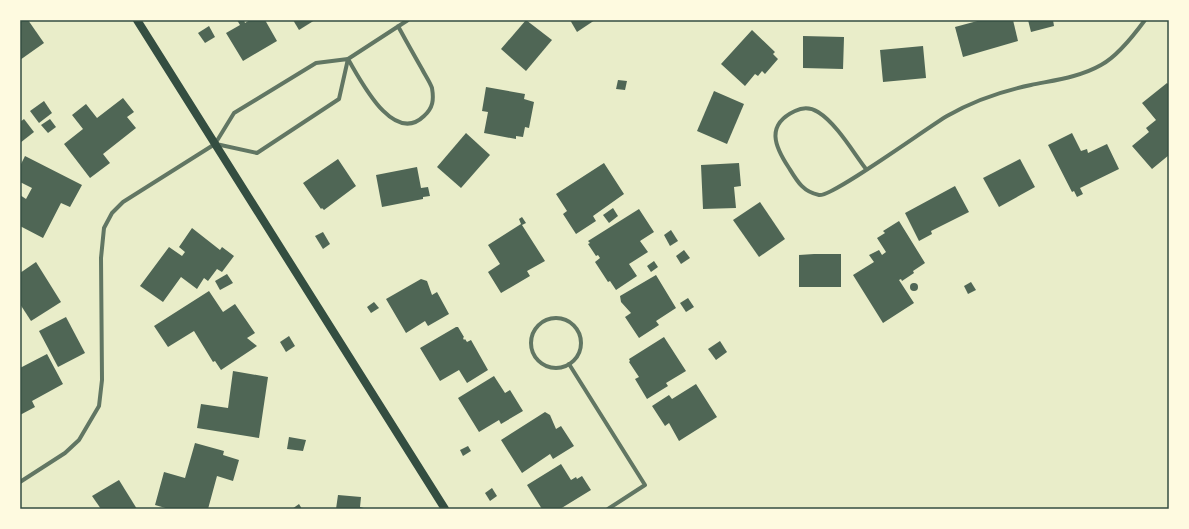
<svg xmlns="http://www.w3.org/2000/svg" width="1189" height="529" viewBox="0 0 1189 529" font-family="Barlow,sans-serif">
  <rect width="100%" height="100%" fill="#e9edc9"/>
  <!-- building -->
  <g fill="#4f6655">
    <path d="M20,20H28L44,43L20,60Z"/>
    <path d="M237,20H244L245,23L250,20H265L277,41L243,61L226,33L240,25Z"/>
    <path d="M293,20H315L299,30Z"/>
    <path d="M526,20L552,40L526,71L501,49Z"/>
    <path d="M570,20H595L577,32Z"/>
    <path d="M981,20H1013L1018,41L963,57L955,27Z"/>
    <path d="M1028,20H1053L1054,26L1031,32Z"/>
    <path d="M209,26L215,37L205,43L198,33Z"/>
    <path d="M752,30L775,52L773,54L778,59L765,74L762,71L758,76L755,74L745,86L721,64Z"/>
    <path d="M803,36L844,37L843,69L803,68Z"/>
    <path d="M923,46L926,78L883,82L880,50Z"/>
    <path d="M618,80L627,81L625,90L616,89Z"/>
    <path d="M1167,83L1169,85V155L1152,169L1132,146L1149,132L1146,128L1156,120L1142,103Z"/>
    <path d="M486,87L525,94L524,99L534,102L529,128L525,127L523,137L516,136V139L484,133L488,112L482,111Z"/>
    <path d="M714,91L744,104L727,144L697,131Z"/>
    <path d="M123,98L134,112L127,117L136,128L103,154L110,163L90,178L64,144L83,129L72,115L86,104L97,118Z"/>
    <path d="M44,101L52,113L39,123L30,111Z"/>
    <path d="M24,119L34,132L20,143V122Z"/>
    <path d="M50,119L56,127L48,133L41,125Z"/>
    <path d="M466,133L490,155L461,188L437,167Z"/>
    <path d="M1072,133L1081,151L1087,149L1088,153L1107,144L1119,169L1080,188L1083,194L1077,197L1074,191L1072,192L1048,145Z"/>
    <path d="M25,156L82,185L70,207L61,203L43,238L20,226V195L26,199L32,188L20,182V166Z"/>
    <path d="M338,159L356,186L324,210L322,208L321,209L303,183Z"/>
    <path d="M1020,159L1035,187L999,207L983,178Z"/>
    <path d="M604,163L624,194L593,216L596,221L576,234L563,214L567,211L556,194Z"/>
    <path d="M739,163L741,186L734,187L736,208L703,209L701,165Z"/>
    <path d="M417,167L421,188L428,187L430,196L423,197V199L382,207L376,175Z"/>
    <path d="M955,186L969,212L931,231L932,234L919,241L905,213Z"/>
    <path d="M760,202L785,239L759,257L733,220Z"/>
    <path d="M613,208L618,216L609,223L603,215Z"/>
    <path d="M639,209L654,232L640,241L648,252L629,264L637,276L616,290L610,281L608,282L595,262L600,258L598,255L596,256L588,244L590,243L588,241Z"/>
    <path d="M522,217L526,223L522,225L545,261L527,271L530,276L501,293L488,272L500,264L488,245L521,224L519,219Z"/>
    <path d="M899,221L925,263L913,271L914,273L902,281L901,279L899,280L914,303L883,323L853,275L874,262L869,255L879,250L882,255L886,252L877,238L885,233L883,231Z"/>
    <path d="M192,228L220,250L222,247L234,256L222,272L217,269L208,281L204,278L197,289L181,277L163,302L140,286L169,247L182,256L185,252L179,247Z"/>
    <path d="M671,230L678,241L670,246L664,235Z"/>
    <path d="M323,232L330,244L323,249L315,236Z"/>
    <path d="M684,250L690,258L681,264L676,256Z"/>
    <path d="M814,254H841V287H799V255Z"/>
    <path d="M654,261L658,267L651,272L647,266Z"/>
    <path d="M36,262L61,302L31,321L20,304V273Z"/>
    <path d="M227,274L233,283L220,290L215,281Z"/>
    <path d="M656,275L676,308L656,321L659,325L639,338L625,317L631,313L621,302L620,296Z"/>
    <path d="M421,279L427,281L432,295L437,292L449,314L428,326L425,321L406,333L386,299Z"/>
    <path d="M971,282L976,290L968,294L964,286Z"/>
    <circle cx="914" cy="287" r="4"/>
    <path d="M209,291L223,312L235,304L255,333L247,338L257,346L221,370L215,361L213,362L194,331L168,347L154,326Z"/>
    <path d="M688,298L694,307L686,312L680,303Z"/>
    <path d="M374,302L379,308L371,313L367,307Z"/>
    <path d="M66,317L85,353L58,367L39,331Z"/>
    <path d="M456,327H458L464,337L463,338L464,340L465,339L467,342L471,340L488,370L467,383L459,370L440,381L420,348Z"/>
    <path d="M289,336L295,346L286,352L280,342Z"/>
    <path d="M664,337L686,371L666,383L668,386L647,399L635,379L639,377L629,362L630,361L629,359Z"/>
    <path d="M720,341L727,352L716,360L708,349Z"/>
    <path d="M47,354L63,384L32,401L35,407L20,415V368Z"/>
    <path d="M233,371L268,377L259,438L197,428L201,404L228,408Z"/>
    <path d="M494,376L505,393L510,390L523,411L501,424L499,420L479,432L458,398Z"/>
    <path d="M696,384L717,417L679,441L669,423L665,426L652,406L669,395L672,399Z"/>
    <path d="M545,412L550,415L556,429L561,426L574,446L553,459L550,454L522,473L501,440Z"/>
    <path d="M289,437L306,440L303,451L287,449Z"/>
    <path d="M195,443L224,451L223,455L239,460L233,481L217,476L208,509H169L155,505L164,472L185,478Z"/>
    <path d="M468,446L471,451L463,456L460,450Z"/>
    <path d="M561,464L571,480L576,477L577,479L582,476L591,490L560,509H542L527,485Z"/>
    <path d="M119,480L137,509H101L92,496Z"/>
    <path d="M492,488L497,496L490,501L485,493Z"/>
    <path d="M338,495L361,497L360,507L367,509H336Z"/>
    <path d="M299,504L302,509H292Z"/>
  </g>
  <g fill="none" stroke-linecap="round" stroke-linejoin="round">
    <!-- minor -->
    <g stroke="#617663" stroke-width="4">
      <path d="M398,26C406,41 414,55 422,69C425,75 430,82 432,88C434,100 433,108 424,116C393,146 360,79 348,59L408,20"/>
      <path d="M866,169C853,152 836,123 818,112C810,107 803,107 795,111C765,125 775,147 789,168C797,181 803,192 819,195C831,198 928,127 947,116C973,101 1002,91 1031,85C1055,80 1080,77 1101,65C1118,56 1134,35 1145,20"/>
      <circle cx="556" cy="343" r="25"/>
      <path d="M569,364L645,485L608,509"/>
      <path d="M20,482L65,453L79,440L99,406L102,380L101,258L104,228L112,213L123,202L215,144L234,113L316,63L348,59L339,99L257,153L216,144"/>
    </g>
    <!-- secondary -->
    <path stroke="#344e41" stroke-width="8" d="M137,20L445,509"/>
  </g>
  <!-- border -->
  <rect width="1189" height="529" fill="none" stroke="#fefae0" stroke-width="42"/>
  <rect x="21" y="21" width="1147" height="487" fill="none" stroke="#344e41" stroke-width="1.5"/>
</svg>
